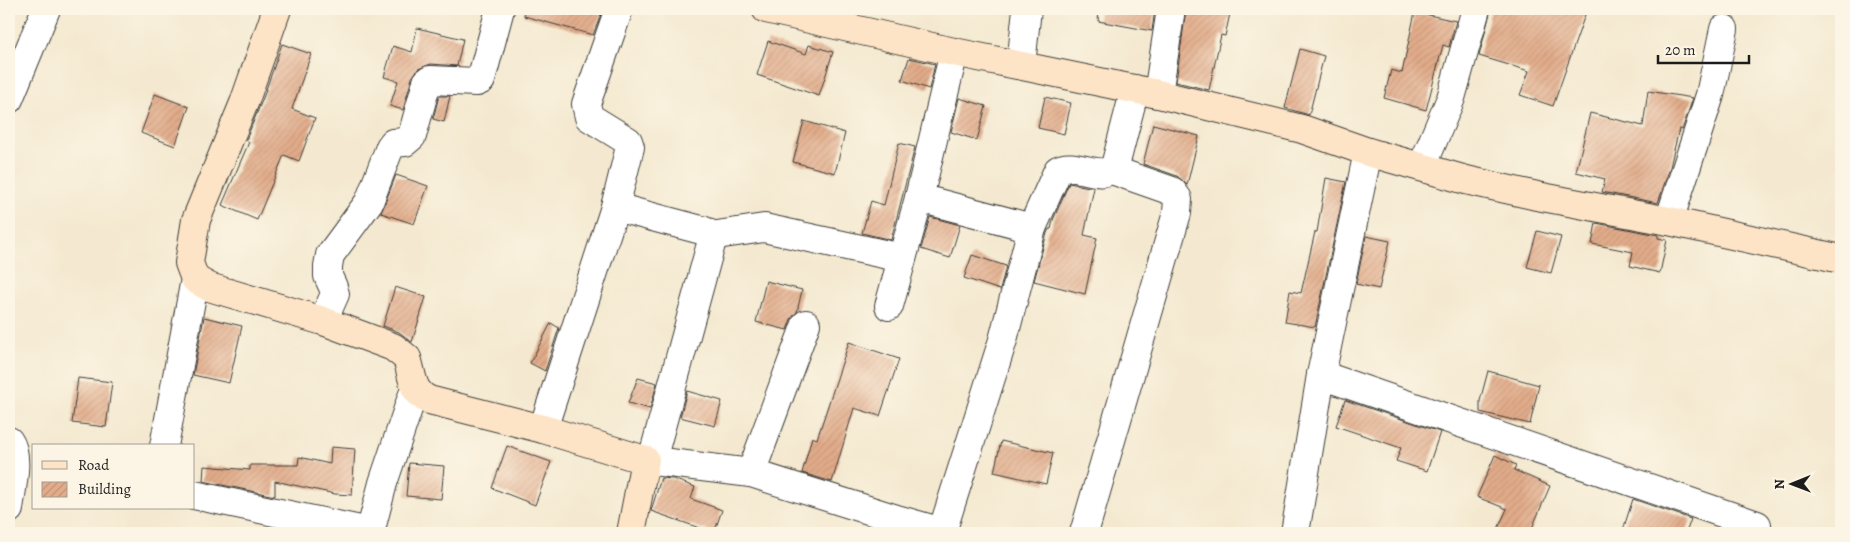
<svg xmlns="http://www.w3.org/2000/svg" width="1850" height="542" viewBox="0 0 1850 542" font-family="Alegreya,serif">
  <defs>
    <pattern id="building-hatch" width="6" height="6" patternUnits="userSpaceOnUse" patternTransform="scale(1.25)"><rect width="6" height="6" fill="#e2ac8a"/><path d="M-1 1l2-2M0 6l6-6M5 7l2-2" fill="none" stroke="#c19376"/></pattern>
  </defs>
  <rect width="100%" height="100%" fill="#fcf5e5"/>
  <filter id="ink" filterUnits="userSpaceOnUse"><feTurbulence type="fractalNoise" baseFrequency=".02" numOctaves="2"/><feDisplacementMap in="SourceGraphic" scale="10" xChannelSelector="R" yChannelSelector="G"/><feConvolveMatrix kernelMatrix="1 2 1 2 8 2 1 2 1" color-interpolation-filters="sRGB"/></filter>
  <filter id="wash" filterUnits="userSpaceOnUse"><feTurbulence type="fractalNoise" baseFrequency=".0096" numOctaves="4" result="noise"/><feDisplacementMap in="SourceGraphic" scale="20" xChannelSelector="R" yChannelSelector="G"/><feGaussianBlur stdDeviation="1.12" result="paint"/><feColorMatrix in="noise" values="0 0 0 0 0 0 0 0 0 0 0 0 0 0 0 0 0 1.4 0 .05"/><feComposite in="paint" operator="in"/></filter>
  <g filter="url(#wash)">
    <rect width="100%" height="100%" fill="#f4e9d0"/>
    <g id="blocks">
      <!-- building -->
      <g fill="url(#building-hatch)">
        <path d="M525,9H603L593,35L524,16Z"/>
        <path d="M1099,9H1155L1152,31L1098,21Z"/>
        <path d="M1186,9H1231L1225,36L1221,35L1209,90L1176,82Z"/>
        <path d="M1491,9H1587L1553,106L1520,95L1529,71L1479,56Z"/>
        <path d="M1415,12L1456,21L1449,47L1443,45L1426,110L1384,98L1391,70L1402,73Z"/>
        <path d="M417,28L463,39L457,66L431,64L418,69L412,78L403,110L390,106L398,81L384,77L393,46L412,52Z"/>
        <path d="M768,41L806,54L809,45L833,52L819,96L757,75Z"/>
        <path d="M282,44L311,54L292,109L315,118L299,161L284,155L257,220L222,205L249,142L246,140L263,98Z"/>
        <path d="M1300,49L1324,56L1309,115L1285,108Z"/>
        <path d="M909,58L935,64L929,89L902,80Z"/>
        <path d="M1648,91L1693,98L1682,130L1679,129L1670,167L1658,203L1602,192L1605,179L1576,172L1590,113L1643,126Z"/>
        <path d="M155,94L189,107L175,146L141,133Z"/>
        <path d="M439,96H450L444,122L433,119Z"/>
        <path d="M1045,97L1071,103L1064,134L1038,128Z"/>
        <path d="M959,98L986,106L977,140L951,132Z"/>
        <path d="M804,121L845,133L835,173L793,162Z"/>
        <path d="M1153,124L1199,136L1187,185L1177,176L1143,164Z"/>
        <path d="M899,143L915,147L891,240L862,233L871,201L884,205Z"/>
        <path d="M396,175L428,186L414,224L381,213Z"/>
        <path d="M1326,178L1346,182L1315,327L1285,322L1290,291L1301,293L1315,232H1317Z"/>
        <path d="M1069,183L1094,188L1084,235L1097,238L1085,294L1034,281L1047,233L1049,229H1051L1053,220Z"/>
        <path d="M930,217L960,225L950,258L921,249Z"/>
        <path d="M1596,223L1658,235V238L1667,240L1660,273L1630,266L1633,252L1592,244Z"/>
        <path d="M1537,231L1561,237L1551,273L1527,267Z"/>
        <path d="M1366,236L1390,241L1379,289L1356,284Z"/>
        <path d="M972,255L1006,266L1000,290L964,278Z"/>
        <path d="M766,281L802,290L797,312L791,319L787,330L756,322Z"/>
        <path d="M395,287L426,297L412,342L399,332L383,326Z"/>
        <path d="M204,317L242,326L229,383L193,375Z"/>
        <path d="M551,323L559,328L545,371L530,363Z"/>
        <path d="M849,342L899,359L880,416L854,408L832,482L802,473L812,437L817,439Z"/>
        <path d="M1488,371L1539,385L1530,424L1480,412V401Z"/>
        <path d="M78,378L112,382L106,427L72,423Z"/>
        <path d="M638,378L657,383L650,409L628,403Z"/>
        <path d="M687,391L722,401L715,426L680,417Z"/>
        <path d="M1345,400L1440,432L1427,471L1396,461L1401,448L1336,426Z"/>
        <path d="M1001,441L1053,453L1046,484L994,472Z"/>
        <path d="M507,446L551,462L535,505L492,488Z"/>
        <path d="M331,447L355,449L352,495L335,494L275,481V496L203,481L204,466L250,470V465H298L299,457L330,464Z"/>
        <path d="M1495,455L1516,465L1514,470L1550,486L1530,533H1496L1507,509L1477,497Z"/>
        <path d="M409,463L444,466L441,499L406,496Z"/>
        <path d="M661,478L673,479L695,487L691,499L722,510L714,533L651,511Z"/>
        <path d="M1633,499L1691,519L1686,533H1622Z"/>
      </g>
    </g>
  </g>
  <g filter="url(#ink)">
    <use href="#blocks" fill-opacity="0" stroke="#3c3b37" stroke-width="1"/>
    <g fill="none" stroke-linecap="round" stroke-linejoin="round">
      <defs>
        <g id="street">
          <path d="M1021,65L1027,9"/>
          <path d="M1158,94L1171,9"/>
          <path d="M9,99L46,9"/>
          <path d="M1422,167L1451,98L1476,9"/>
          <path d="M615,207L630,147L628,141L589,117L586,104L619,9"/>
          <path d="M1669,221L1710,95L1724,29"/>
          <path d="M1032,228L1058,170C1075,160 1102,183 1115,166L1135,89"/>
          <path d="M710,236L764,228L902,258"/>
          <path d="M889,306L919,198"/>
          <path d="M323,321L335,294L333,287L328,276V266L330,255L369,202L390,147L393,143L405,142L412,136L427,82L430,80L477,82L481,80L500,9"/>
          <path d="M1321,375L1368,152"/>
          <path d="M543,429L615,207L705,231L710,236L711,244L652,460"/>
          <path d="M9,441C20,456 11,491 9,509"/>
          <path d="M164,446L195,279"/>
          <path d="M645,460L751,473L900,520L942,532L1003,340L1032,228L919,198L954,52"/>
          <path d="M751,473L806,324"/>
          <path d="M194,495L370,532"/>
          <path d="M370,533L383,483L415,388"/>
          <path d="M1084,533L1177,213L1178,199L1172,191L1112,170"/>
          <path d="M1295,533L1321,375L1757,525"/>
        </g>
        <g id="secondary">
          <path d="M277,9L244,103L196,220L189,263L195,279L209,287L323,321L393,347L407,358C413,376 411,392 429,400L543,429L645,460L631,533"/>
          <path d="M766,9L954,52L1158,94L1302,129L1368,152L1466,180L1537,196L1669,221L1841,259"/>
        </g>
      </defs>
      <!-- street casing -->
      <use href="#street" stroke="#3c3b37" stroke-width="30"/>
      <!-- secondary casing -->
      <use href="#secondary" stroke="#3c3b37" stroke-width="30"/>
      <!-- street -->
      <use href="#street" stroke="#fff" stroke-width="28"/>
      <!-- secondary -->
      <use href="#secondary" stroke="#fee4c6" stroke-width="28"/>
    </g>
  </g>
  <!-- margin -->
  <rect width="1850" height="542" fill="none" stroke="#fcf5e5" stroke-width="30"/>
  <!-- legend -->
  <rect x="32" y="444" width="162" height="65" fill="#fcf5e5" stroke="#a29e95"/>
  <rect x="42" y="461" width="25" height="8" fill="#fee4c6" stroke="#a29e95"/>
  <text x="78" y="470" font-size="15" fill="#1c1c1c">Road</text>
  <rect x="42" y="482" width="25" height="15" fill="url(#building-hatch)" stroke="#a29e95"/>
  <text x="78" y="494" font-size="15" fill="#1c1c1c">Building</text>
  <!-- north arrow -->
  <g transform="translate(1792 484) rotate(269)" stroke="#fcf5e5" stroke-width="4" paint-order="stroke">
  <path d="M0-4L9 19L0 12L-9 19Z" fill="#1c1c1c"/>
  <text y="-8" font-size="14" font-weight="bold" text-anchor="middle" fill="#1c1c1c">N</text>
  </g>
  <!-- scale -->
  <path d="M1658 55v8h91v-8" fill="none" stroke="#1c1c1c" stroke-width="2.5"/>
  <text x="1665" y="55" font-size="15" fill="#1c1c1c" stroke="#fcf5e5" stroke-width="4" paint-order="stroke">20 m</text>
</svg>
